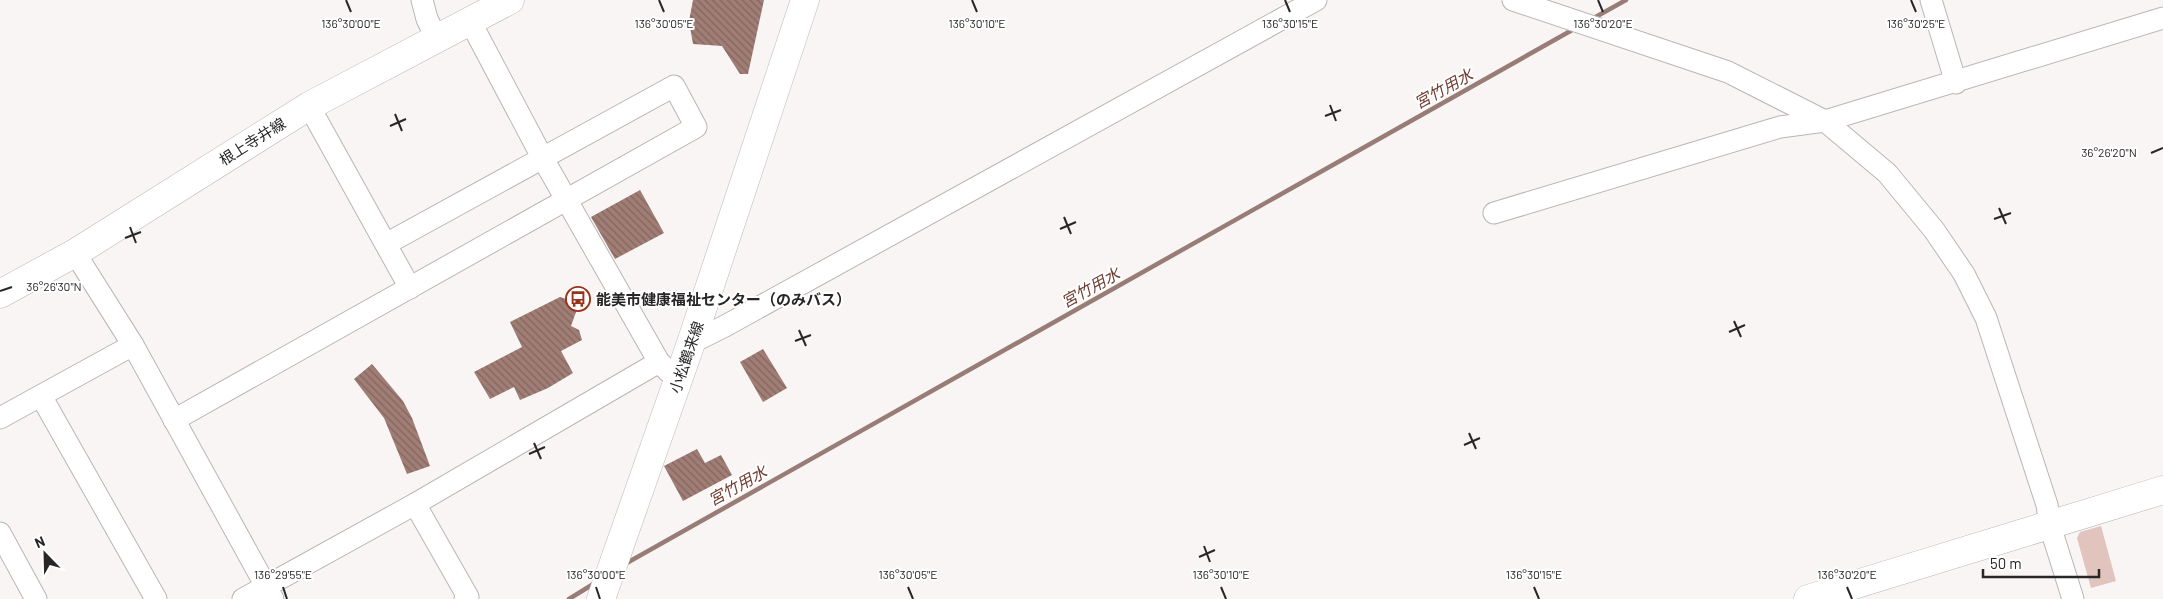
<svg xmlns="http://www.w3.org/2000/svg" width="2163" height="599" viewBox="0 0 2163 599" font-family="Barlow,'Noto Sans JP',sans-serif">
  <defs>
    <pattern id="building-back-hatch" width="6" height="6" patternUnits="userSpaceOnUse" patternTransform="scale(1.25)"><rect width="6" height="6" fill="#a07d75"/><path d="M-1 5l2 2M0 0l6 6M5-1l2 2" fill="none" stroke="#826660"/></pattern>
  </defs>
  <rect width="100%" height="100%" fill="#f9f5f4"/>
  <!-- green -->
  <path fill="#e0c4bd" d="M2101,526L2116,581L2091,588L2077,538L2080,532Z"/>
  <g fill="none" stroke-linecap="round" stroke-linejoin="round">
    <!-- stream -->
    <g stroke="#987d76" stroke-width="4.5">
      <path d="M1592,19L1626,0"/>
      <path d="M625,564L1574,29"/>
      <path d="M569,599L595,583"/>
    </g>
  </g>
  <!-- building -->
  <g fill="url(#building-back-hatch)">
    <path d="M693,0H764L748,74H740L722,46L693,44L689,21Z"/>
    <path d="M640,190L664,233L615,259L591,217Z"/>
    <path d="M560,297L570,300L576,312L571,326L579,330L582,340L561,351L573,373L548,388L520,400L514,387L490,399L474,372L522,347L510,322Z"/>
    <path d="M763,349L787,388L763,402L740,362Z"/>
    <path d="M372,364L403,401L412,418L430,466L407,474L384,418L354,379Z"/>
    <path d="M697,449L705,463L721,455L732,475L683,501L664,466Z"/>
  </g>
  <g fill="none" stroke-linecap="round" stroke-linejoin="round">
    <defs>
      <g id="minor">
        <path d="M422,0L427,19L436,37"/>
        <path d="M1513,0L1728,72L1825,121L1887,173L1934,230L1964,274L1986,318L2047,505L2050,526L2073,599"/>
        <path d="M1931,0L1956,83"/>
        <path d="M470,21L542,157L659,362L669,372"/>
        <path d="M309,106L410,288"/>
        <path d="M1494,213L1780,127L1825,121L2163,18"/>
        <path d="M75,253L133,345L273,599"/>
        <path d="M691,343L725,326L1316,0"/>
        <path d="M41,396L156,599"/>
        <path d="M0,418L133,345"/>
        <path d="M174,420L696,127L674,86L386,244"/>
        <path d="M415,504L468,597L465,599"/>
        <path d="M0,533L36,599"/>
        <path d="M243,599L415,504L659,362"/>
      </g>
      <g id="major">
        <path d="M0,294L75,253L309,106L510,0"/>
        <path d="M601,599L691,343L805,0"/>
        <path d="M1808,599L2163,490"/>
      </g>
    </defs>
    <!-- minor casing -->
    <use href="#minor" stroke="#b9b6b5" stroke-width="23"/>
    <!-- major casing -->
    <use href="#major" stroke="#b9b6b5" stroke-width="29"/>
    <!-- minor -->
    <use href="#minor" stroke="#fff" stroke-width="21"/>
    <!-- major -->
    <use href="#major" stroke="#fff" stroke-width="28"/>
  </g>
  <!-- ticks -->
  <path fill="none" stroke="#282626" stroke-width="2" d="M346,0L351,12M659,0L664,12M972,0L977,12M1285,0L1290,12M1598,0L1603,12M1911,0L1916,12M1330,105L1336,121M395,114L402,131M1325,116L1341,110M390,126L406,119M2151,153L2163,148M1999,208L2006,224M1064,217L1071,234M1994,219L2011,213M130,227L136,243M1060,229L1076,222M125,238L141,232M0,291L12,287M1734,321L1741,337M799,330L806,346M1729,332L1745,325M795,341L811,335M1469,433L1476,449M534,443L541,459M1464,445L1480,438M529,454L545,447M1204,546L1210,562M1199,557L1215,550M283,587L287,599M596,587L600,599M908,587L913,599M1221,587L1226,599M1534,587L1539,599M1847,587L1852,599"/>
  <!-- icons -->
  <defs>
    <symbol id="bus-ring" viewBox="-11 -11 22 22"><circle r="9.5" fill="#fff" stroke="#9a311b" stroke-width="1.5"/><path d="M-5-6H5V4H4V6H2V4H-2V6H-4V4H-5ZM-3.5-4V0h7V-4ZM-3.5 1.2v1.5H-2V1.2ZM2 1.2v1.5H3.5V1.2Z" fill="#9a311b"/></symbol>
  </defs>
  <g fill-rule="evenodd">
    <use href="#bus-ring" x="564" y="285" width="28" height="28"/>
  </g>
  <g text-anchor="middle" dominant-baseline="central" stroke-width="4" stroke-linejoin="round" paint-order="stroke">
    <!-- street labels -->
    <g font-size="15" fill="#282626" stroke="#fff">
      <text transform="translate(252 141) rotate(-32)">根上寺井線</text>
      <text transform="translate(686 357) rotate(-71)">小松鶴来線</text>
    </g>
    <!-- poi labels -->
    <g font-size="15" font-weight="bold" fill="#282626" stroke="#fff" text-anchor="start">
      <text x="596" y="299">能美市健康福祉センター（のみバス）</text>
    </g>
    <!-- water labels -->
    <g font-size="16" font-style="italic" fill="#6e3a2e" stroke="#fff">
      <text transform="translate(1443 88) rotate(-29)">宮竹用水</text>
      <text transform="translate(1090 287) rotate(-29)">宮竹用水</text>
      <text transform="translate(737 485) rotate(-29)">宮竹用水</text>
    </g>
  </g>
  <g font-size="12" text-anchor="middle" fill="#282626" stroke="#fff" stroke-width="4" stroke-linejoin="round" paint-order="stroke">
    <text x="351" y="28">136°30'00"E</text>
    <text x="664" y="28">136°30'05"E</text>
    <text x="977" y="28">136°30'10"E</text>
    <text x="1290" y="28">136°30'15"E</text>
    <text x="1603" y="28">136°30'20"E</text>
    <text x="1916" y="28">136°30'25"E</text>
    <text x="2109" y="157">36°26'20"N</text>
    <text x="54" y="291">36°26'30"N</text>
    <text x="283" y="579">136°29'55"E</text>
    <text x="596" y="579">136°30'00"E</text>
    <text x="908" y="579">136°30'05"E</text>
    <text x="1221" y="579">136°30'10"E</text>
    <text x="1534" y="579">136°30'15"E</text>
    <text x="1847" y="579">136°30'20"E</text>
  </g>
  <!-- north arrow -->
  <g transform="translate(45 554) rotate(337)" stroke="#ffffff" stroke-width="4" paint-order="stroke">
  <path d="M0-4L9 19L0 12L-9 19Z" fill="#282626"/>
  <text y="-8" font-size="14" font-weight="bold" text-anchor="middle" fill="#282626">N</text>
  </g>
  <!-- scale -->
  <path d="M1983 569v8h116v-8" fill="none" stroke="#282626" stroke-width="2.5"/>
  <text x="1990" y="569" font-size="15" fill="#282626" stroke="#ffffff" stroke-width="4" paint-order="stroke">50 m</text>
</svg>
